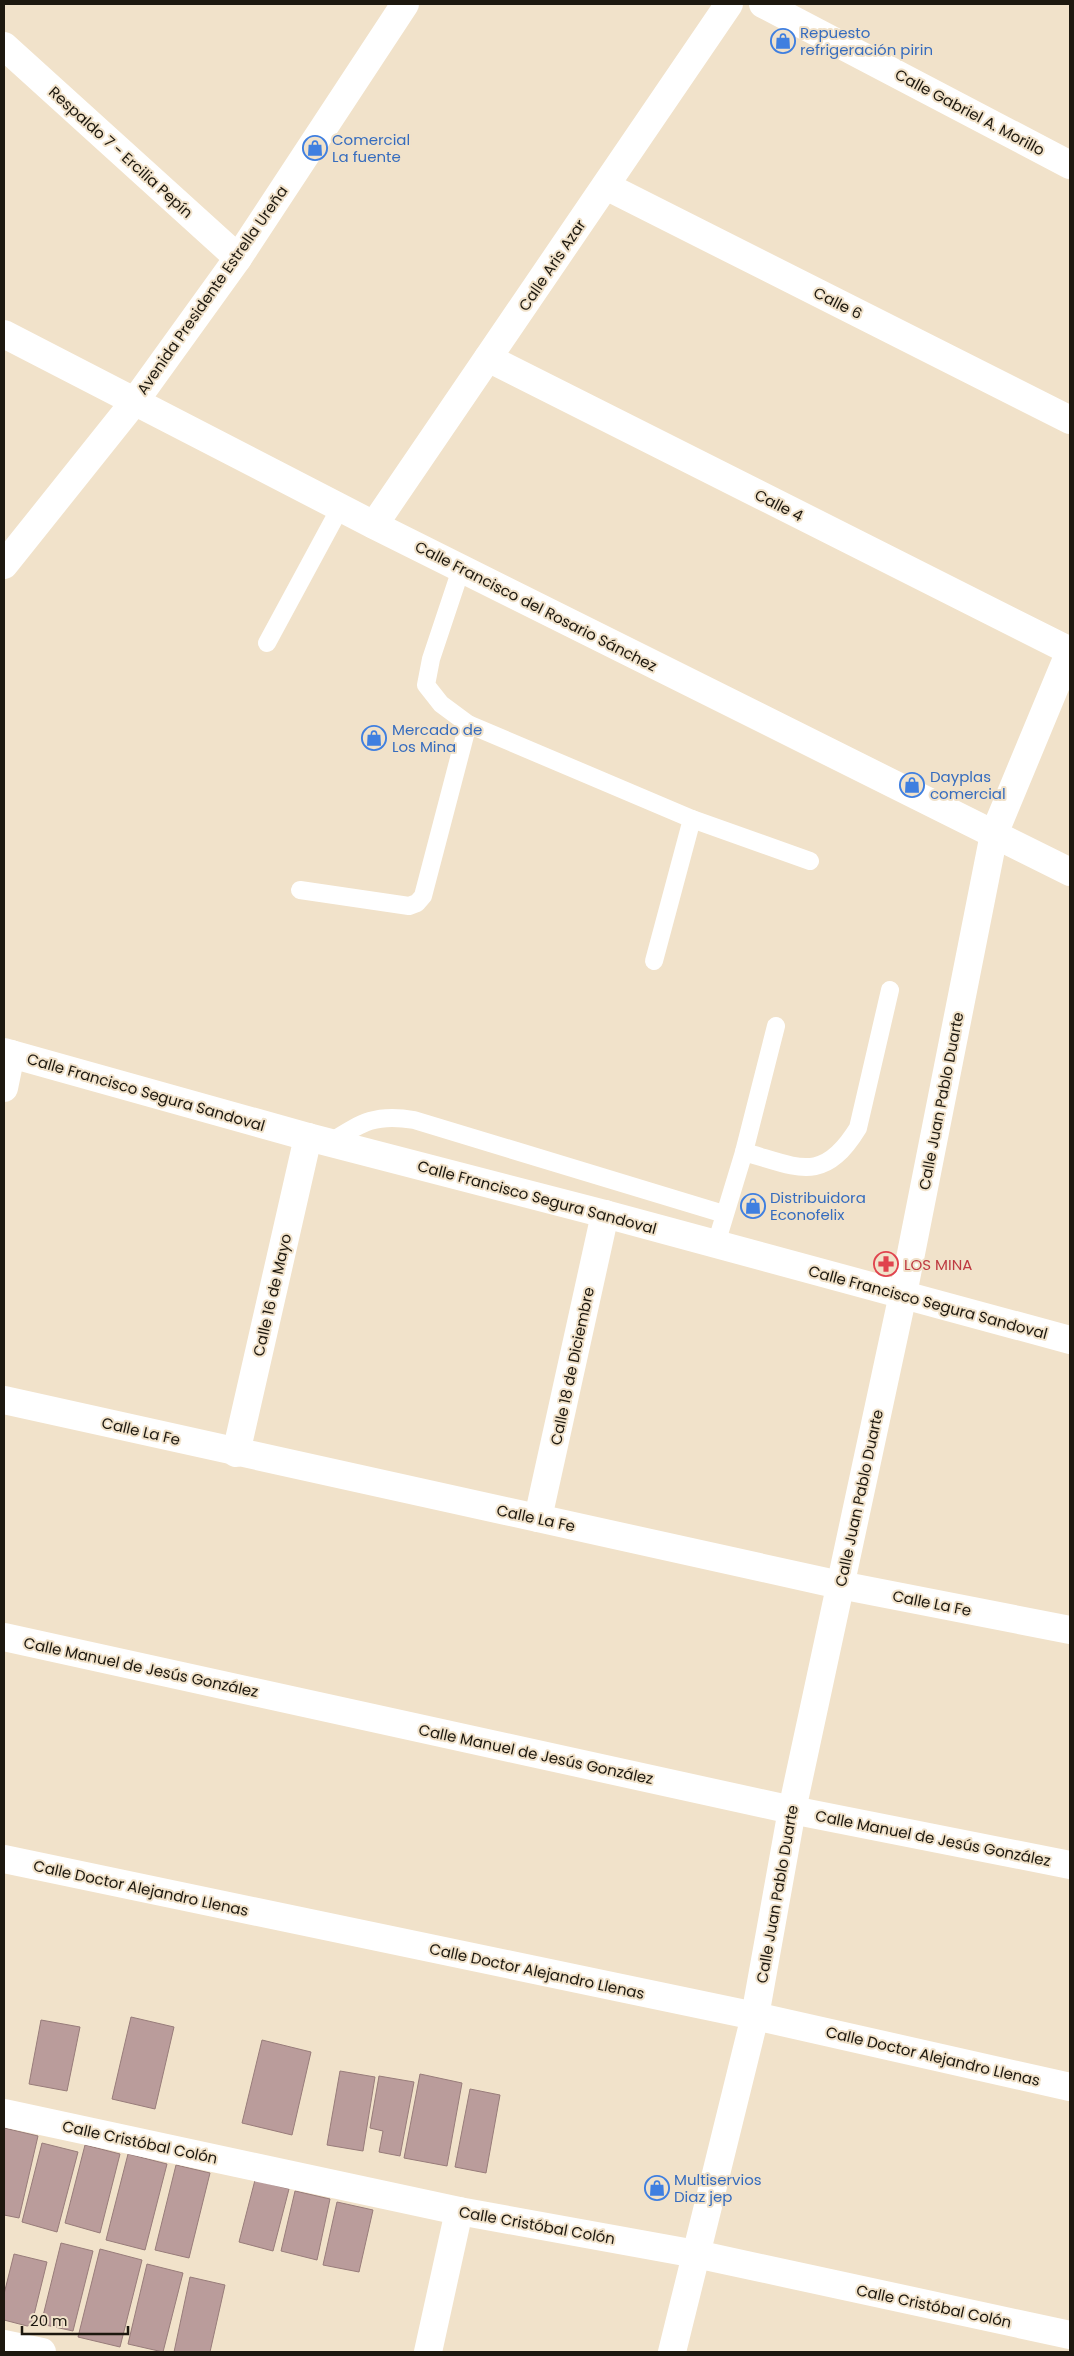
<svg xmlns="http://www.w3.org/2000/svg" width="1074" height="2356" viewBox="0 0 1074 2356" font-family="Poppins,sans-serif">
  <rect width="100%" height="100%" fill="#f1e2ca"/>
  <!-- building -->
  <g fill="#ba9c9b" stroke="#987c7a">
    <path d="M131,2017L174,2027L155,2109L112,2099Z"/>
    <path d="M41,2020L80,2027L67,2091L29,2084Z"/>
    <path d="M262,2040L311,2052L292,2135L242,2123Z"/>
    <path d="M340,2071L375,2077L363,2151L327,2145Z"/>
    <path d="M420,2074L462,2083L447,2166L404,2158Z"/>
    <path d="M379,2076L414,2082L400,2156L379,2152L383,2131L370,2128Z"/>
    <path d="M470,2089L500,2095L486,2173L455,2167Z"/>
    <path d="M4,2128L38,2136L19,2218L4,2215Z"/>
    <path d="M42,2143L78,2152L57,2232L22,2222Z"/>
    <path d="M85,2145L120,2154L100,2233L65,2223Z"/>
    <path d="M128,2154L167,2164L145,2250L106,2240Z"/>
    <path d="M176,2165L210,2173L189,2258L155,2250Z"/>
    <path d="M255,2180L289,2189L273,2251L239,2242Z"/>
    <path d="M295,2191L330,2199L317,2260L281,2251Z"/>
    <path d="M337,2202L373,2210L359,2272L323,2265Z"/>
    <path d="M61,2243L93,2251L73,2331L41,2324Z"/>
    <path d="M100,2249L142,2260L120,2347L78,2337Z"/>
    <path d="M14,2254L47,2262L31,2327L4,2320V2294Z"/>
    <path d="M147,2264L183,2273L163,2352L128,2344Z"/>
    <path d="M190,2277L225,2285L210,2352H174Z"/>
  </g>
  <g fill="none" stroke-linecap="round" stroke-linejoin="round">
    <!-- lane -->
    <g stroke="#fff" stroke-width="18">
      <path d="M461,569L431,659L426,685L441,704L468,724L692,819L810,861"/>
      <path d="M267,643L340,508"/>
      <path d="M300,890L409,906L417,903L423,896L468,724"/>
      <path d="M654,961L692,819"/>
      <path d="M329,1143C361,1123 375,1113 414,1120L724,1214"/>
      <path d="M744,1152C798,1167 823,1185 858,1128L890,990"/>
      <path d="M716,1244L744,1152L776,1026"/>
    </g>
    <!-- street -->
    <g stroke="#fff" stroke-width="28">
      <path d="M763,4L1070,165"/>
      <path d="M4,46L238,258"/>
      <path d="M606,186L1070,420"/>
      <path d="M4,334L374,525L1070,872"/>
      <path d="M488,358L1070,651"/>
      <path d="M374,525L729,4"/>
      <path d="M4,1088L11,1054"/>
      <path d="M4,1400L840,1585L1070,1630"/>
      <path d="M236,1453L308,1137"/>
      <path d="M538,1518L605,1214"/>
      <path d="M4,1637L792,1810L1070,1865"/>
      <path d="M4,1859L755,2016L1070,2087"/>
      <path d="M4,2113L459,2211L696,2254L1070,2335"/>
      <path d="M4,2344L42,2352"/>
      <path d="M428,2352L459,2211"/>
      <path d="M672,2352L755,2016L792,1810L903,1294L994,834L1070,651"/>
    </g>
    <!-- secondary -->
    <g stroke="#fff" stroke-width="28">
      <path d="M4,565L135,401L238,258L405,4"/>
      <path d="M4,1052L308,1137L605,1214L1070,1340"/>
    </g>
  </g>
  <!-- icons -->
  <defs>
    <symbol id="shop-ring" viewBox="-11 -11 22 22"><circle r="9.5" fill="#f1e2ca" stroke="#3f7fe0" stroke-width="1.5"/><path d="M-5-2.5h2.3a2.7 3.5 0 0 1 5.4 0H5L5.5 6h-11ZM-1.5-2.5h3a1.5 2.3 0 0 0-3 0Z" fill="#3f7fe0"/></symbol>
    <symbol id="pharmacy-ring" viewBox="-11 -11 22 22"><circle r="9.5" fill="#f1e2ca" stroke="#e0444e" stroke-width="1.5"/><path d="M-2-6h4v4h4v4h-4v4h-4v-4h-4v-4h4Z" fill="#e0444e"/></symbol>
  </defs>
  <g fill-rule="evenodd">
    <use href="#shop-ring" x="769" y="27" width="28" height="28"/>
    <use href="#shop-ring" x="301" y="134" width="28" height="28"/>
    <use href="#shop-ring" x="360" y="724" width="28" height="28"/>
    <use href="#shop-ring" x="898" y="771" width="28" height="28"/>
    <use href="#shop-ring" x="739" y="1192" width="28" height="28"/>
    <use href="#pharmacy-ring" x="872" y="1250" width="28" height="28"/>
    <use href="#shop-ring" x="643" y="2174" width="28" height="28"/>
  </g>
  <g text-anchor="middle" dominant-baseline="central" stroke-width="4" stroke-linejoin="round" paint-order="stroke">
    <!-- shop labels -->
    <g font-size="15" fill="#366cbe" stroke="#f1e2ca" text-anchor="start">
      <text x="800" y="32">Repuesto<tspan x="800" dy="17">refrigeración pirin</tspan></text>
      <text x="332" y="139">Comercial<tspan x="332" dy="17">La fuente</tspan></text>
      <text x="392" y="729">Mercado de<tspan x="392" dy="17">Los Mina</tspan></text>
      <text x="930" y="776">Dayplas<tspan x="930" dy="17">comercial</tspan></text>
      <text x="770" y="1197">Distribuidora<tspan x="770" dy="17">Econofelix</tspan></text>
      <text x="674" y="2179">Multiservios<tspan x="674" dy="17">Diaz jep</tspan></text>
    </g>
    <!-- street labels -->
    <g font-size="15" fill="#1d180f" stroke="#f1e2ca">
      <text transform="translate(970 112) rotate(28)">Calle Gabriel A. Morillo</text>
      <text transform="translate(121 152) rotate(42)">Respaldo 7 - Ercilia Pepín</text>
      <text transform="translate(552 265) rotate(-56)">Calle Aris Azar</text>
      <text transform="translate(212 290) rotate(-55)">Avenida Presidente Estrella Ureña</text>
      <text transform="translate(838 303) rotate(27)">Calle 6</text>
      <text transform="translate(779 505) rotate(27)">Calle 4</text>
      <text transform="translate(536 606) rotate(27)">Calle Francisco del Rosario Sánchez</text>
      <text transform="translate(146 1092) rotate(16)">Calle Francisco Segura Sandoval</text>
      <text transform="translate(941 1101) rotate(-79)">Calle Juan Pablo Duarte</text>
      <text transform="translate(537 1197) rotate(15)">Calle Francisco Segura Sandoval</text>
      <text transform="translate(272 1295) rotate(-77)">Calle 16 de Mayo</text>
      <text transform="translate(928 1302) rotate(15)">Calle Francisco Segura Sandoval</text>
      <text transform="translate(572 1366) rotate(-78)">Calle 18 de Diciembre</text>
      <text transform="translate(141 1431) rotate(13)">Calle La Fe</text>
      <text transform="translate(859 1498) rotate(-78)">Calle Juan Pablo Duarte</text>
      <text transform="translate(536 1518) rotate(12)">Calle La Fe</text>
      <text transform="translate(932 1603) rotate(11)">Calle La Fe</text>
      <text transform="translate(141 1667) rotate(12)">Calle Manuel de Jesús González</text>
      <text transform="translate(536 1754) rotate(12)">Calle Manuel de Jesús González</text>
      <text transform="translate(933 1838) rotate(11)">Calle Manuel de Jesús González</text>
      <text transform="translate(141 1888) rotate(12)">Calle Doctor Alejandro Llenas</text>
      <text transform="translate(777 1894) rotate(-80)">Calle Juan Pablo Duarte</text>
      <text transform="translate(537 1971) rotate(12)">Calle Doctor Alejandro Llenas</text>
      <text transform="translate(933 2056) rotate(13)">Calle Doctor Alejandro Llenas</text>
      <text transform="translate(140 2142) rotate(12)">Calle Cristóbal Colón</text>
      <text transform="translate(537 2225) rotate(10)">Calle Cristóbal Colón</text>
      <text transform="translate(934 2306) rotate(12)">Calle Cristóbal Colón</text>
    </g>
    <!-- health labels -->
    <g font-size="15" fill="#be3a42" stroke="#f1e2ca" text-anchor="start">
      <text x="904" y="1264">LOS MINA</text>
    </g>
  </g>
  <!-- border -->
  <rect width="1074" height="2356" fill="none" stroke="#1d180f" stroke-width="10"/>
  <!-- scale -->
  <path d="M22 2326v8h106v-8" fill="none" stroke="#1d180f" stroke-width="2.5"/>
  <text x="30" y="2326" font-size="15" fill="#1d180f" stroke="#f1e2ca" stroke-width="4" paint-order="stroke">20 m</text>
</svg>
